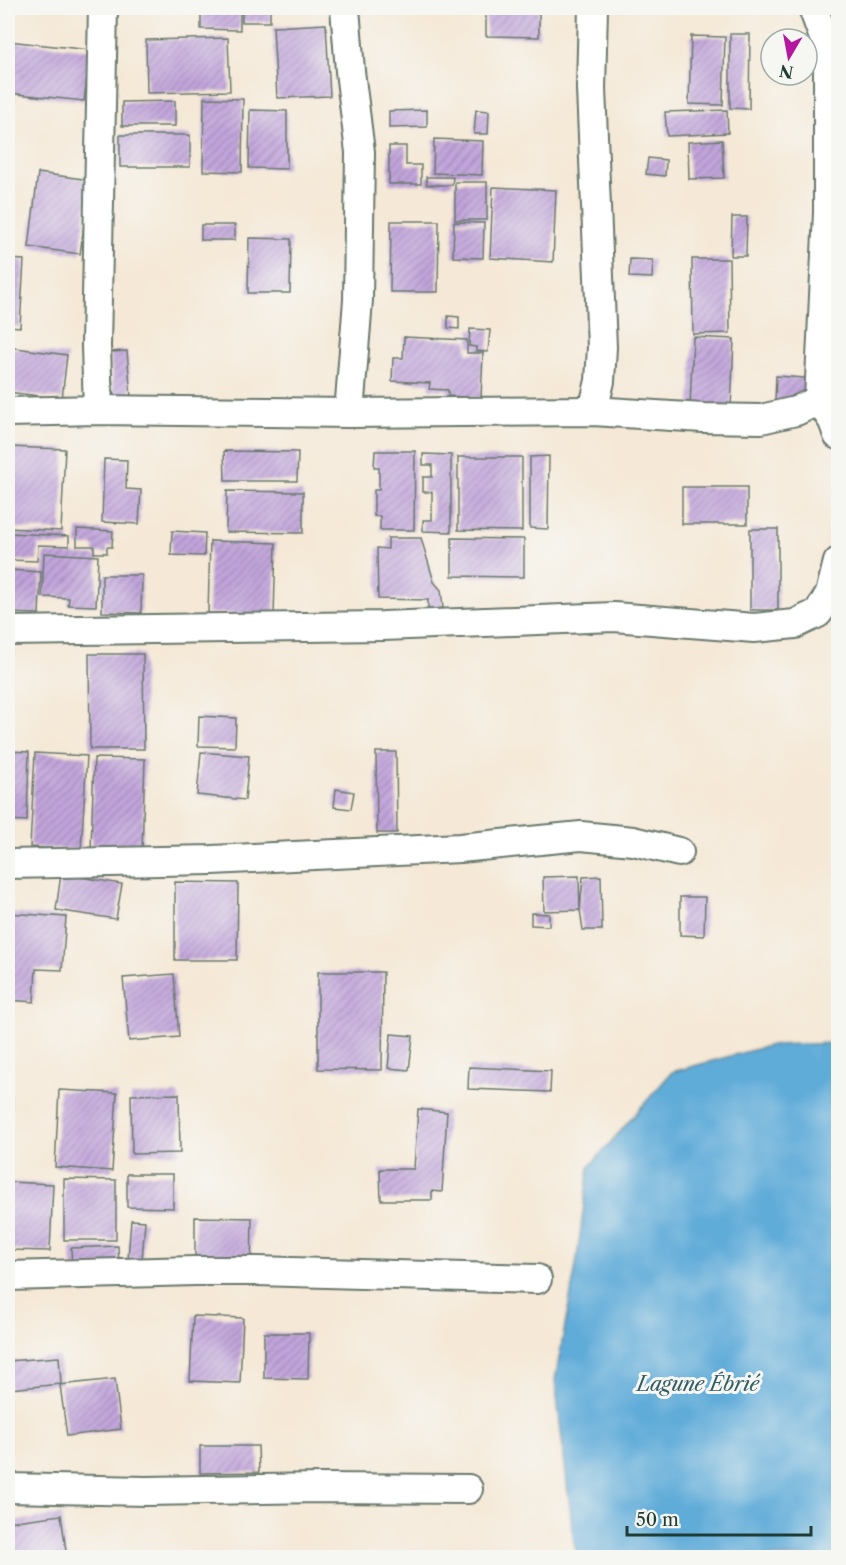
<svg xmlns="http://www.w3.org/2000/svg" width="846" height="1565" viewBox="0 0 846 1565" font-family="'Libre Caslon Text',serif">
  <defs>
    <pattern id="building-hatch" width="6" height="6" patternUnits="userSpaceOnUse" patternTransform="scale(1.5)"><rect width="6" height="6" fill="#c2a5dc"/><path d="M-1 1l2-2M0 6l6-6M5 7l2-2" fill="none" stroke="#9d88b3"/></pattern>
  </defs>
  <rect width="100%" height="100%" fill="#f6f6f2"/>
  <filter id="ink" filterUnits="userSpaceOnUse"><feTurbulence type="fractalNoise" baseFrequency=".0167" numOctaves="2"/><feDisplacementMap in="SourceGraphic" scale="12" xChannelSelector="R" yChannelSelector="G"/><feConvolveMatrix kernelMatrix="1 2 1 2 8 2 1 2 1" color-interpolation-filters="sRGB"/></filter>
  <filter id="wash" filterUnits="userSpaceOnUse"><feTurbulence type="fractalNoise" baseFrequency=".008" numOctaves="4" result="noise"/><feDisplacementMap in="SourceGraphic" scale="24" xChannelSelector="R" yChannelSelector="G"/><feGaussianBlur stdDeviation="1.35" result="paint"/><feColorMatrix in="noise" values="0 0 0 0 0 0 0 0 0 0 0 0 0 0 0 0 0 1.4 0 .05"/><feComposite in="paint" operator="in"/></filter>
  <g filter="url(#wash)">
    <rect width="100%" height="100%" fill="#f5e8d6"/>
    <!-- water -->
    <path fill="#61acd9" stroke="#407486" stroke-width="1.5" d="M838,1043V1557H578L574,1543L555,1380L576,1266L589,1167L672,1072L771,1045Z"/>
    <g id="blocks">
      <!-- building -->
      <g fill="url(#building-hatch)">
        <path d="M201,8H240V30L201,29Z"/>
        <rect x="242" y="8" width="28" height="14"/>
        <path d="M486,8H539V37L486,36Z"/>
        <path d="M326,24L330,96L277,98L273,27Z"/>
        <path d="M730,34H750L749,109L730,108Z"/>
        <path d="M691,36L725,37L723,105L689,104Z"/>
        <path d="M228,38L230,91L147,93L146,40Z"/>
        <path d="M8,41L90,50L84,101L8,93Z"/>
        <path d="M204,98L243,99L242,172L203,171Z"/>
        <path d="M175,101V126H122V102Z"/>
        <path d="M250,110L287,111V169L249,168Z"/>
        <path d="M427,110V127L389,128V111Z"/>
        <path d="M476,110L489,111L488,134H474Z"/>
        <path d="M727,110L728,133L667,136L665,112Z"/>
        <rect x="120" y="135" width="70" height="32"/>
        <path d="M434,139L483,141L482,175L433,173Z"/>
        <path d="M722,140L724,178L689,179L688,142Z"/>
        <path d="M389,146H406V165H421V184H389Z"/>
        <path d="M648,158L666,160L665,176L646,174Z"/>
        <path d="M38,173L90,180L80,254L29,247Z"/>
        <path d="M426,177H453L452,185H427Z"/>
        <rect x="455" y="182" width="32" height="38"/>
        <path d="M8,185L11,186L9,221H8Z"/>
        <path d="M493,187L556,190L553,262L490,258Z"/>
        <path d="M732,217H747L746,256H731Z"/>
        <path d="M391,221H439L438,292H390Z"/>
        <path d="M454,222L484,223L483,258L453,257Z"/>
        <rect x="201" y="225" width="34" height="15"/>
        <path d="M249,238L291,239L290,293H248Z"/>
        <path d="M8,259L24,260L20,327L8,326Z"/>
        <path d="M630,259L653,260L652,278L629,277Z"/>
        <path d="M692,259H729L730,333L693,334Z"/>
        <path d="M448,316L459,317V329L448,328Z"/>
        <path d="M470,329L490,330L488,352L476,351V347L469,346Z"/>
        <path d="M404,337L467,340V353H483L481,398L448,396V390L429,389L430,383L392,381L393,358H403Z"/>
        <path d="M693,337L734,339L731,408L690,406Z"/>
        <path d="M8,347L67,355L62,399L8,392Z"/>
        <path d="M127,351L131,397L114,399L110,352Z"/>
        <path d="M776,376L818,379L812,403L775,401Z"/>
        <path d="M8,447L65,449L61,531L8,528Z"/>
        <path d="M224,451L298,452L297,481H225Z"/>
        <path d="M375,451H415L414,530H380V516H374V490H379V467H374Z"/>
        <path d="M423,454L451,455V532L423,531V520H432V492H423V477H432V465H423Z"/>
        <path d="M549,456L548,529L530,528V457Z"/>
        <path d="M458,457H522V531L458,530Z"/>
        <path d="M104,459L127,460L126,489L141,490L139,524L102,522Z"/>
        <rect x="682" y="487" width="65" height="37"/>
        <path d="M227,491L303,492V533L226,532Z"/>
        <path d="M77,529L113,531L112,547H107V553H94V546H77Z"/>
        <rect x="750" y="529" width="28" height="81"/>
        <path d="M172,531L205,533L204,556L171,555Z"/>
        <path d="M8,533L69,536V546L38,545L37,561L8,560Z"/>
        <path d="M388,538H421L434,582L441,590L443,608L428,610V600L378,599L377,548L388,549Z"/>
        <path d="M452,538L524,539V577L452,576Z"/>
        <path d="M210,541L276,543L274,616L208,613Z"/>
        <path d="M44,553L98,556L96,606L68,605L69,598L42,597Z"/>
        <path d="M8,570L41,572L39,614L8,613Z"/>
        <path d="M102,575H142L141,613L102,612Z"/>
        <path d="M89,654H143L144,749H90Z"/>
        <path d="M199,716L236,718L235,747L198,746Z"/>
        <path d="M8,751L29,752L27,821L8,820Z"/>
        <path d="M201,752L249,756L245,800L197,795Z"/>
        <path d="M376,752H396L397,833H377Z"/>
        <path d="M35,753L87,756L81,850L30,847Z"/>
        <path d="M94,758L145,759L142,851L91,850Z"/>
        <path d="M336,789L354,792L351,809L334,807Z"/>
        <path d="M61,874L122,884L116,919L56,910Z"/>
        <path d="M579,876L580,910L583,877L601,876L602,930H583L580,910L544,911L543,877Z"/>
        <path d="M175,882L238,883L237,960H175Z"/>
        <path d="M680,897H705L704,936L680,935Z"/>
        <path d="M8,913L66,917L62,970L36,969L34,1002L8,1000Z"/>
        <path d="M531,913L549,914V926L531,925Z"/>
        <path d="M318,972H383L382,1070L318,1069Z"/>
        <path d="M174,974L179,1037L129,1041L123,978Z"/>
        <path d="M391,1034L413,1036L409,1070L388,1068Z"/>
        <path d="M469,1067L551,1071L550,1092L468,1089Z"/>
        <path d="M59,1090L117,1093L112,1171L55,1167Z"/>
        <path d="M179,1094L180,1153L132,1154L131,1095Z"/>
        <path d="M418,1109L447,1112L442,1192L432,1191V1200H381L380,1169H414Z"/>
        <path d="M127,1174H173V1208L127,1207Z"/>
        <path d="M64,1179L116,1180V1240H64Z"/>
        <path d="M8,1182L53,1184L50,1251L8,1250Z"/>
        <path d="M195,1217L252,1218L251,1272L195,1271Z"/>
        <path d="M131,1220L145,1221L142,1260L128,1259Z"/>
        <path d="M118,1246L119,1265L72,1268L71,1248Z"/>
        <path d="M193,1316L243,1318L240,1383L190,1381Z"/>
        <path d="M264,1333H309L308,1379L264,1378Z"/>
        <path d="M59,1357L61,1384L10,1389L8,1361Z"/>
        <path d="M115,1379L121,1429L67,1436L60,1385Z"/>
        <path d="M200,1446H258L259,1472L200,1473Z"/>
        <path d="M61,1515L67,1558H8V1522Z"/>
      </g>
    </g>
  </g>
  <g filter="url(#ink)">
    <use href="#blocks" fill-opacity="0" stroke="#6a796d" stroke-width="1.5"/>
    <g fill="none" stroke-linecap="round" stroke-linejoin="round">
      <defs>
        <g id="minor">
          <path d="M345,8L350,71L360,152L358,300L349,413"/>
          <path d="M813,8L828,49V213L819,400L833,421L838,435"/>
          <path d="M98,410L96,346L103,8"/>
          <path d="M593,411L600,381L602,347L591,89L593,8"/>
          <path d="M8,412L98,410L349,413L593,411L703,418L761,419L796,411L819,400L838,371"/>
          <path d="M8,631L383,626L614,617L754,628L795,624L818,613L830,594L838,562"/>
          <path d="M8,864L212,860L460,848L581,836L633,841L679,852"/>
          <path d="M8,1276L195,1271H257L537,1279"/>
          <path d="M8,1488L146,1491L320,1488L468,1489"/>
        </g>
      </defs>
      <!-- minor casing -->
      <use href="#minor" stroke="#6a796d" stroke-width="32"/>
      <!-- minor -->
      <use href="#minor" stroke="#fff" stroke-width="28"/>
    </g>
  </g>
  <g text-anchor="middle" dominant-baseline="central" stroke-width="6" stroke-linejoin="round" paint-order="stroke">
    <!-- water labels -->
    <g font-size="20" font-style="italic" fill="#335e66" stroke="#f6f6f2">
      <text x="698" y="1384">Lagune Ébrié</text>
    </g>
  </g>
  <!-- margin -->
  <rect width="846" height="1565" fill="none" stroke="#f6f6f2" stroke-width="30"/>
  <!-- north arrow -->
  <g transform="translate(789 57) rotate(190)"><circle r="28" fill="#f6f6f2" stroke="#a0aca6" stroke-width="1.5"/>
  <path d="M0-4.5L10 22L0 15L-10 22Z" fill="#b5179e"/>
  <text y="-9" font-size="16" font-weight="bold" text-anchor="middle" fill="#1f3d34">N</text>
  </g>
  <!-- scale -->
  <path d="M627 1526v9h184v-9" fill="none" stroke="#1f3d34" stroke-width="3"/>
  <text x="636" y="1526" font-size="18" fill="#1f3d34" stroke="#f6f6f2" stroke-width="4.5" paint-order="stroke">50 m</text>
</svg>
